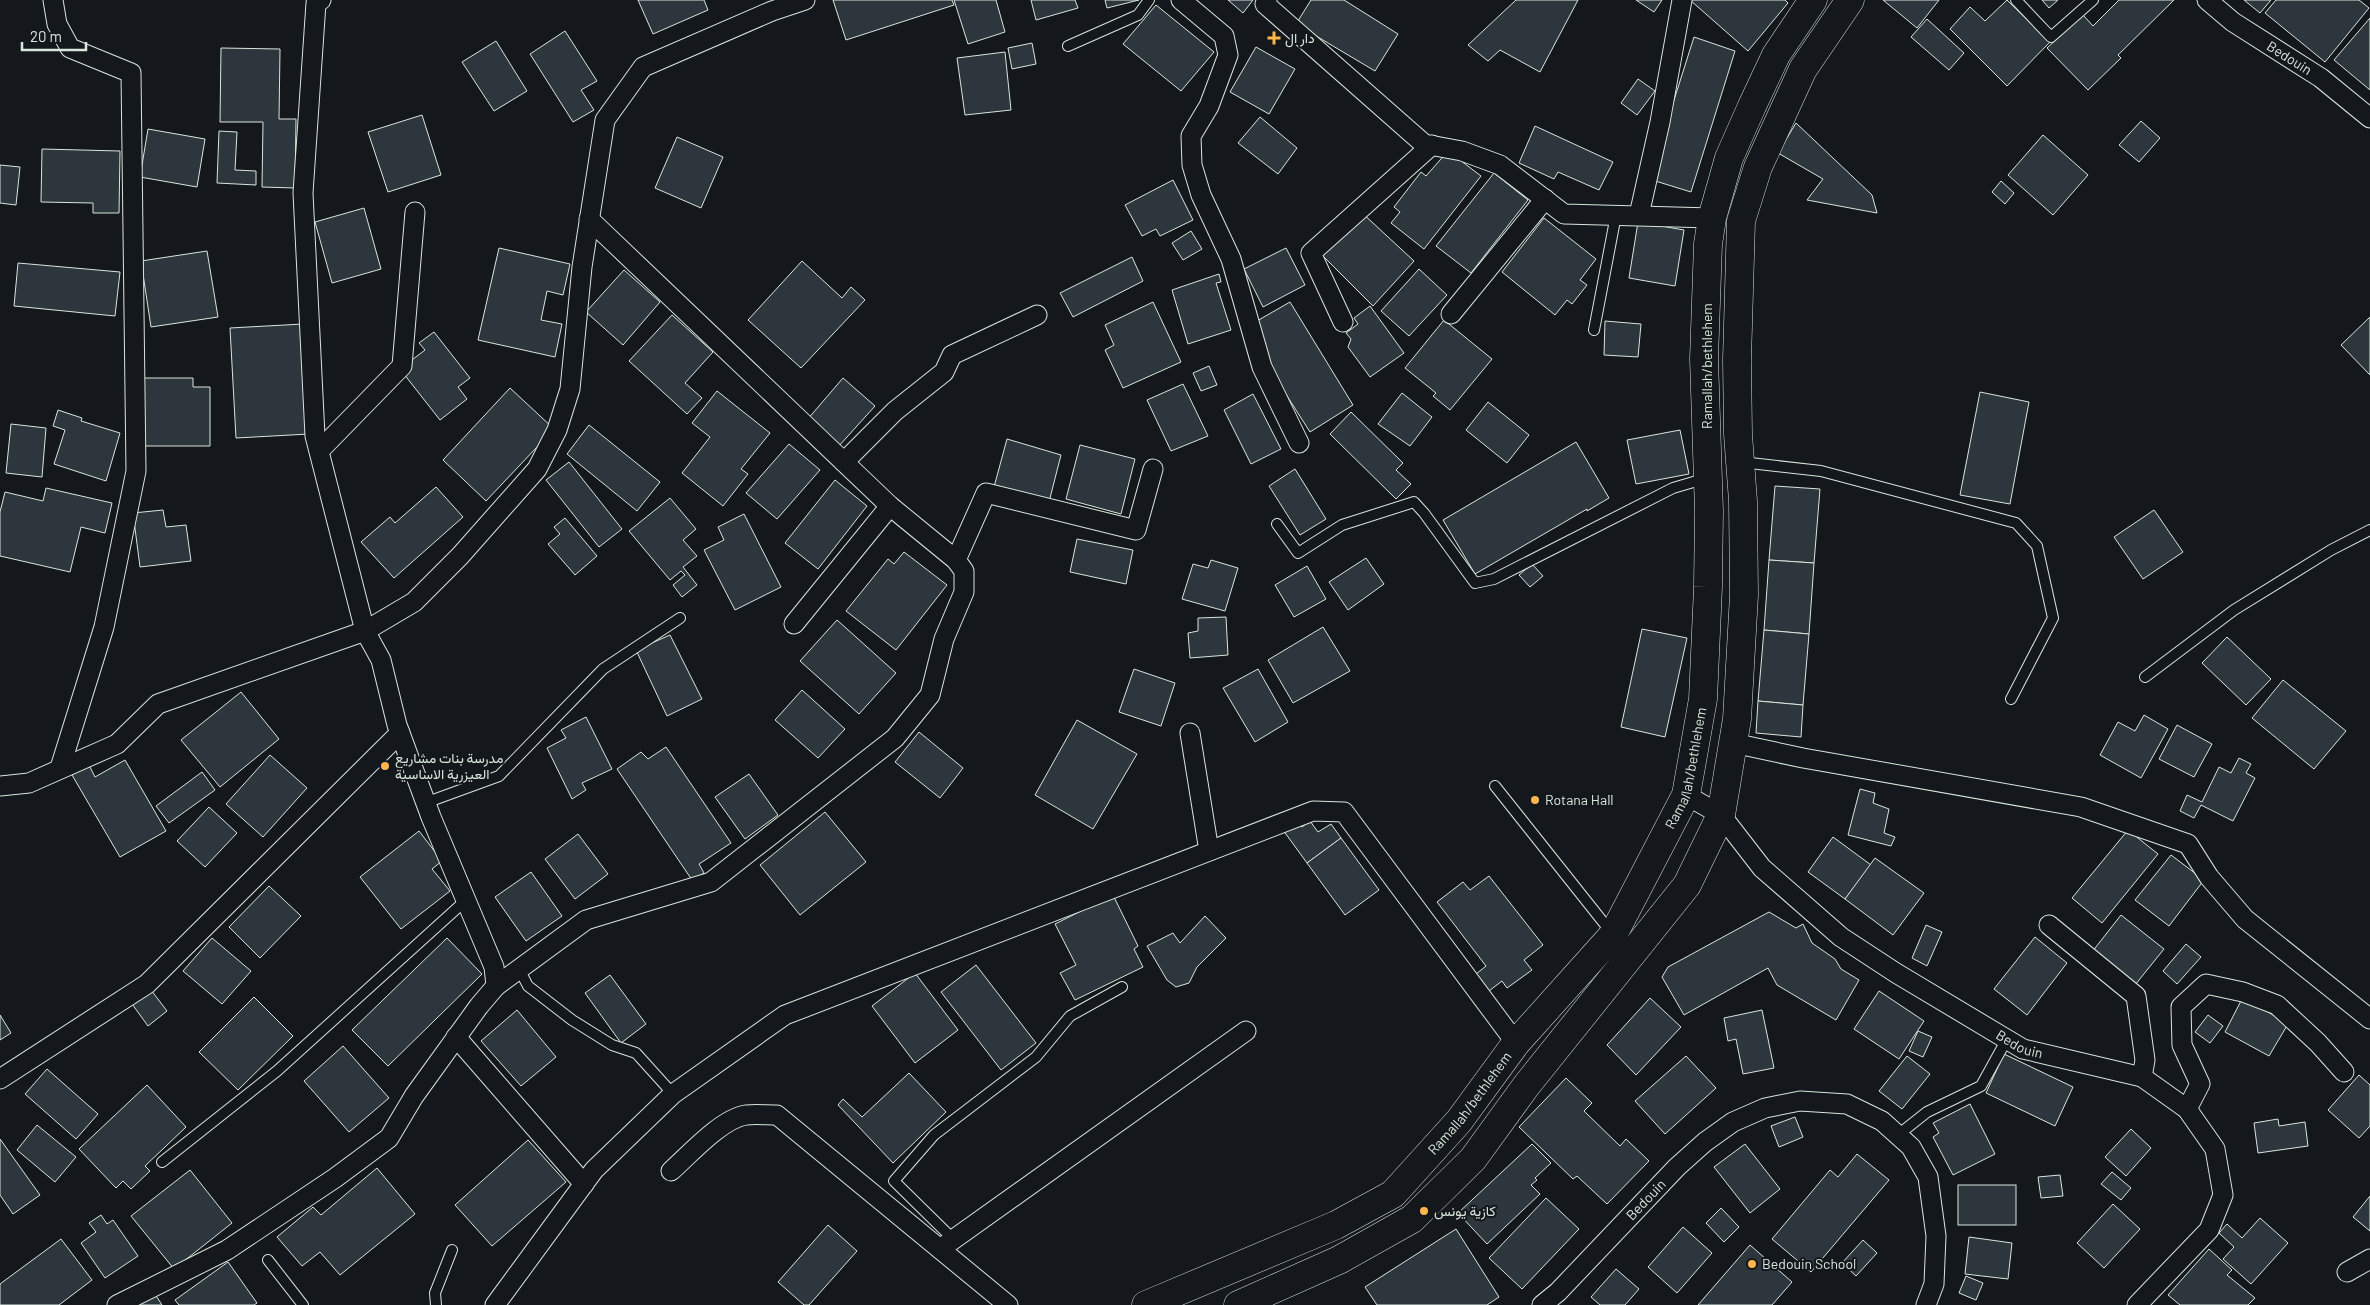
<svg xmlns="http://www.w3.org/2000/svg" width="2370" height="1305" viewBox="0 0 2370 1305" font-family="Barlow,Vazirmatn,sans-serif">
<rect width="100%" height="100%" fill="#14181c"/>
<g fill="#2c363c" stroke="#d8e6dc">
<path d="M638,0H704L708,10L653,34Z"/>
<path d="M833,0H952L954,5L846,40Z"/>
<path d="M954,0H996L1005,32L968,44Z"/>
<path d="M1031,0H1075L1078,8L1036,20Z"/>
<path d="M1105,0H1139L1107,8Z"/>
<path d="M1228,0H1253L1243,13Z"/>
<path d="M1311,0H1344L1398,34L1375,71L1296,24Z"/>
<path d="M1516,0H1578L1540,72L1500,50L1488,61L1468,45Z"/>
<path d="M1636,0H1662L1654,12Z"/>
<path d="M1690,0H1785L1788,3L1748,51Z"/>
<path d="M1883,0H1939L1917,28Z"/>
<path d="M2007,0L2050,42L2007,86L1950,29L1970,7L1985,21Z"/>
<path d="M2042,0H2058L2049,8Z"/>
<path d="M2119,0H2174L2118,55L2121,58L2088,90L2047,48L2083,15L2093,26Z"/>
<path d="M2244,0H2271L2260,13Z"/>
<path d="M2276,0H2359L2369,8L2325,62L2265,13Z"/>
<path d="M1156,5L1214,52L1181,91L1123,44Z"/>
<path d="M2370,18V90L2334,60Z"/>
<path d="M1927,19L1964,53L1949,70L1911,37Z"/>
<path d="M565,31L597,81L581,90L594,110L573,122L530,54Z"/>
<path d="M1694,37L1735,51L1691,192L1649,179Z"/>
<path d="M496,41L527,91L494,111L462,62Z"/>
<path d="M1032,43L1036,64L1012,69L1008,48Z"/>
<path d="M1256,47L1295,69L1269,114L1230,92Z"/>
<path d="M221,48L280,49L279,119H296L295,188L262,187L263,122H220Z"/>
<path d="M1005,52L1011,110L965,115L957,58Z"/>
<path d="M1638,79L1655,91L1637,115L1621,103Z"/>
<path d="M422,115L441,175L388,192L368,132Z"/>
<path d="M1260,117L1297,148L1278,174L1238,143Z"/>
<path d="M2141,121L2160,138L2139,162L2119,145Z"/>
<path d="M1796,123L1872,195L1877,213L1807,200L1823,179L1778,153Z"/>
<path d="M1535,126L1613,162L1599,190L1558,172L1554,179L1519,163Z"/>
<path d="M148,129L205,139L197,187L140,177Z"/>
<path d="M219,131L237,132L235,170L256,171V185L217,183Z"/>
<path d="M2043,135L2088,175L2053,215L2008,175Z"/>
<path d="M677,137L723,157L701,208L655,188Z"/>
<path d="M42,149L120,151L119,213H93V203L41,202Z"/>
<path d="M1448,151L1481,176L1424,249L1391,223L1400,212L1394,207L1421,172L1426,176Z"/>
<path d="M0,165L20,167L16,205L0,203Z"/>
<path d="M1494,173L1528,200L1471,273L1436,246Z"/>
<path d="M1173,180L1193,220L1160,236L1156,229L1142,236L1125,205Z"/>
<path d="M2001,181L2014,193L2005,204L1992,192Z"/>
<path d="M364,208L381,269L332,283L315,222Z"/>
<path d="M1360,211L1414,261L1373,306L1322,255Z"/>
<path d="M1544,218L1596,259L1580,280L1587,285L1572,304L1567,300L1555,315L1502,272Z"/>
<path d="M1638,222L1684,230L1675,286L1629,278Z"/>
<path d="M1191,231L1202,249L1183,260L1172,243Z"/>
<path d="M499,248L570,264L563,295L547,291L541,320L562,324L555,357L478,340Z"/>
<path d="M1286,248L1305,285L1263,307L1244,269Z"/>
<path d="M207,251L218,317L151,327L141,261Z"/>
<path d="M1132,257L1143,281L1073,317L1060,293Z"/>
<path d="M802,261L842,298L851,287L865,300L801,368L748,320Z"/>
<path d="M18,263L120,272L115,316L14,306Z"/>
<path d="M1419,269L1447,295L1409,336L1381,311Z"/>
<path d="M624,270L660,302L623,345L586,312Z"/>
<path d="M1219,274L1221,282L1216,283L1231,330L1188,344L1172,290Z"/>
<path d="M1153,302L1181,362L1123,388L1105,350L1114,345L1105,325Z"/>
<path d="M1290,302L1353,405L1310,432L1259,352L1250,325Z"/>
<path d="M1370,306L1404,353L1370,377L1348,347L1351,339L1346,333L1358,324L1354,318Z"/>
<path d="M672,315L713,352L685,383L702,398L687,414L629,361Z"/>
<path d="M2370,317V375L2341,345Z"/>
<path d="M1444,320L1492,359L1450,410L1433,396L1436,393L1405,368Z"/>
<path d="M1605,321L1641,324L1638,357L1604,355Z"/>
<path d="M303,324L309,434L236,438L230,328Z"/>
<path d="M434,332L470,378L458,387L467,399L440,420L400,369L425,350L419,343Z"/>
<path d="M1209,366L1217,385L1201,391L1193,373Z"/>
<path d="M144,378H193V387H210V446H143Z"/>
<path d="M843,378L875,406L838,447L807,420Z"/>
<path d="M1183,384L1208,436L1171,451L1147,400Z"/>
<path d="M510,388L554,429L486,501L443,460Z"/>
<path d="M717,391L770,433L741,469L748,474L723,506L682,473L710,437L692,423Z"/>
<path d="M1980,392L2029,402L2010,504L1960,495Z"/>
<path d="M1402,393L1432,417L1410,446L1378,424Z"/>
<path d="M1253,394L1281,449L1251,464L1224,410Z"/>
<path d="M1488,402L1529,435L1507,463L1466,430Z"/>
<path d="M58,410L82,418L81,421L120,433L106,481L54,464L65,430L53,426Z"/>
<path d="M1351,412L1403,463L1396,470L1411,484L1396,499L1330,434Z"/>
<path d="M11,424L46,428L42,477L6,473Z"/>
<path d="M589,425L660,482L637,511L567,454Z"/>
<path d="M1680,430L1689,474L1636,484L1627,440Z"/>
<path d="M1007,439L1061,455L1049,502L994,487Z"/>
<path d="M1576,442L1609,498L1587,511V509L1475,574L1443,520Z"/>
<path d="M789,444L820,470L777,519L746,493Z"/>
<path d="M1080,445L1135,459L1121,514L1066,499Z"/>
<path d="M569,462L622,529L599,547L546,480Z"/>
<path d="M1295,469L1326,519L1300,535L1269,486Z"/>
<path d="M835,480L867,506L818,569L785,543Z"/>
<path d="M1775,486L1820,489L1814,563L1769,560Z"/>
<path d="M436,487L463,517L394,578L361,542L390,517L395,523Z"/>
<path d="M46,488L112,503L105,533L81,527L70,572L0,556V512L5,492L43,501Z"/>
<path d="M670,498L696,529L683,540L697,556L683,567L697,585L682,597L673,585L685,575L681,571L670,580L629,531Z"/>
<path d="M163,510L166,527L186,525L191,561L140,567L133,513Z"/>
<path d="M2154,510L2183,552L2143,579L2114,537Z"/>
<path d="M744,514L781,587L735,610L704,550L724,540L718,527Z"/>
<path d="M565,518L597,556L575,575L548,544L560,534L554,527Z"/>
<path d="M1077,539L1133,550L1126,584L1070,572Z"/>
<path d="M904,552L947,585L896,650L846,611L888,559L894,564Z"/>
<path d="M1366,558L1384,584L1348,610L1329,582Z"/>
<path d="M1211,560L1238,568L1225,611L1182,599L1193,564L1208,568Z"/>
<path d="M1769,560L1814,563L1809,634L1764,630Z"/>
<path d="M1532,564L1543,576L1530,587L1519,575Z"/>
<path d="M1307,566L1326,599L1294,617L1275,585Z"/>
<path d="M1226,617L1228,655L1190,658L1188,633L1198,631V618Z"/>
<path d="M837,620L896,673L859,714L800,661Z"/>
<path d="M1323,627L1350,671L1293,703L1268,660Z"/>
<path d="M1642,629L1687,638L1665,737L1621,727Z"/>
<path d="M1764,630L1809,634L1803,705L1758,701Z"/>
<path d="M670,635L702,699L667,716L636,650Z"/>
<path d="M2227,637L2271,679L2246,705L2202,663Z"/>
<path d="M1134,669L1175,683L1161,726L1119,712Z"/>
<path d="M1258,669L1288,722L1255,742L1223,688Z"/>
<path d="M2283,680L2346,731L2314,769L2252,718Z"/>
<path d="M802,690L845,729L818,758L775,720Z"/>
<path d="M241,692L279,739L220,787L181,740Z"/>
<path d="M1758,701L1803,705L1801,737L1756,733Z"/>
<path d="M2144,715L2168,729L2141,778L2100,755L2118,722L2135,731Z"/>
<path d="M586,717L612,769L582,783L586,790L572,799L547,748L566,738L561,730Z"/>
<path d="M1077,720L1137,754L1093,829L1035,795Z"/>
<path d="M2177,725L2212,744L2194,777L2159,759Z"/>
<path d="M919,732L963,768L940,798L895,762Z"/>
<path d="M666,747L731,843L699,864L704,873L692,880L617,769L641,752L648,759Z"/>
<path d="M270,755L307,788L263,837L226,804Z"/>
<path d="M2239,758L2251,764L2246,773L2255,778L2233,821L2201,805L2194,818L2180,811L2187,795L2202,802L2219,767L2231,773Z"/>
<path d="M125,760L166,831L120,857L72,775L89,765L95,777Z"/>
<path d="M202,772L215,790L169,823L156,806Z"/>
<path d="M749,774L778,815L745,839L715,797Z"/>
<path d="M1860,789L1875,793L1873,803L1889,809L1884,833L1895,837L1891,846L1848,835Z"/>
<path d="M209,807L237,833L205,867L177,841Z"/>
<path d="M825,812L866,862L800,915L760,865Z"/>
<path d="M1297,820L1302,827L1310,821L1318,832L1331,824L1341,838L1307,863L1283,830Z"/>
<path d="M2128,830L2158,854L2102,923L2072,898Z"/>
<path d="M419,831L442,861L432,869L450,891L401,929L360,877Z"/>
<path d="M578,834L608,874L575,899L545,859Z"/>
<path d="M1833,837L1871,865L1845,899L1808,872Z"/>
<path d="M1341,838L1379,890L1345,915L1307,863Z"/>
<path d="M2171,855L2204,880L2169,926L2135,900Z"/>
<path d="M1875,858L1924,893L1893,935L1845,899Z"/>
<path d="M531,872L562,916L526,941L495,897Z"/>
<path d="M1489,876L1543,945L1524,960L1532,970L1507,988L1502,981L1489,991L1476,974L1486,966L1437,902L1463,882L1470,890Z"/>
<path d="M269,886L301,916L260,958L229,927Z"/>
<path d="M1113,895L1138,946L1134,949L1143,967L1075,1000L1060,973L1076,965L1055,924Z"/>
<path d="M1769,912L1796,928L1803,924L1812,943L1835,959L1841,969L1859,980L1836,1020L1777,985L1768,968L1684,1015L1662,977L1668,967Z"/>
<path d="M2121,915L2164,949L2135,985L2092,952Z"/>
<path d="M1205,916L1226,938L1197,967L1189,983L1176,987L1167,980L1147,946L1173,933L1180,943Z"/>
<path d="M1926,925L1942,932L1927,966L1912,958Z"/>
<path d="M2035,937L2067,963L2027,1015L1994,989Z"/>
<path d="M212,938L251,971L222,1004L183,971Z"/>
<path d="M447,938L482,974L388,1066L352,1030Z"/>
<path d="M2186,944L2201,957L2177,984L2163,971Z"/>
<path d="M976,965L1036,1043L1001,1070L941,992Z"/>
<path d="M915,973L958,1030L915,1063L872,1006Z"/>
<path d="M610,975L646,1024L621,1043L585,993Z"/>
<path d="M151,990L167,1011L148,1026L132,1004Z"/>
<path d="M1879,991L1924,1021L1899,1059L1854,1029Z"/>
<path d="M254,997L293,1036L238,1090L199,1052Z"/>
<path d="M2243,997L2288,1024L2269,1056L2225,1032Z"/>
<path d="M1650,998L1681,1027L1636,1075L1607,1045Z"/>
<path d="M517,1010L556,1057L521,1086L481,1041Z"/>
<path d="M1762,1010L1774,1068L1743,1074L1736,1039L1728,1041L1724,1018Z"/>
<path d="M0,1015L11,1033L0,1040Z"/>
<path d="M2208,1015L2223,1026L2210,1043L2195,1032Z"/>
<path d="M1918,1031L1932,1037L1923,1057L1909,1051Z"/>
<path d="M343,1046L389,1098L349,1132L304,1081Z"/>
<path d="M2004,1054L2073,1087L2055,1126L1986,1093Z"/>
<path d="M1686,1056L1716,1088L1665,1134L1635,1101Z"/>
<path d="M1907,1056L1930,1074L1902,1109L1879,1091Z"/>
<path d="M47,1069L98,1114L76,1139L25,1094Z"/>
<path d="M909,1073L946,1112L893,1163L838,1105L843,1099L862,1117Z"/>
<path d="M2359,1075L2370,1085V1126L2359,1138L2328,1110Z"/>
<path d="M1566,1078L1592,1103L1584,1111L1620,1146L1626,1139L1649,1161L1607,1204L1577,1176L1573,1179L1519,1127Z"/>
<path d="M147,1085L186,1127L145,1166L150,1171L131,1189L123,1181L116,1188L79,1149Z"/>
<path d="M1970,1104L1995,1154L1953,1175L1933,1137L1939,1133L1933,1123Z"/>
<path d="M1795,1117L1803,1137L1779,1147L1771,1126Z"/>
<path d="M2278,1119L2279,1126L2305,1122L2308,1146L2258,1153L2254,1123Z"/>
<path d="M37,1125L76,1157L55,1182L17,1150Z"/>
<path d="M2131,1129L2151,1148L2126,1176L2105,1157Z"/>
<path d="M0,1139L40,1195L13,1214L0,1195Z"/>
<path d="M528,1140L566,1182L492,1246L455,1205Z"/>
<path d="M1532,1144L1551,1163L1535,1178L1537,1180L1531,1185L1540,1194L1487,1244L1458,1213Z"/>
<path d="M1745,1144L1780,1189L1750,1213L1714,1167Z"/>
<path d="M1857,1154L1889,1180L1811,1272L1772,1239L1830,1170L1838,1177Z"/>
<path d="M377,1168L415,1214L340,1275L320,1252L302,1266L277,1237L313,1207L321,1215Z"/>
<path d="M190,1170L232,1223L174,1269L131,1216Z"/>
<path d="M2112,1172L2131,1188L2121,1200L2101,1184Z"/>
<path d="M2060,1175L2063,1196L2041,1198L2038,1177Z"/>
<rect x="1958" y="1185" width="58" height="40"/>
<path d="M2370,1196V1231L2353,1217Z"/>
<path d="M1546,1198L1579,1229L1522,1289L1489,1258Z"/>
<path d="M2113,1204L2140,1229L2104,1268L2077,1243Z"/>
<path d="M1721,1208L1739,1227L1724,1242L1706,1223Z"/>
<path d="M101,1215L107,1224L113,1220L138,1256L105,1278L81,1243L96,1232L89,1223Z"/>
<path d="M2260,1218L2288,1243L2251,1284L2223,1259L2234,1247L2219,1233L2227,1224L2242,1238Z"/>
<path d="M828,1225L857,1251L809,1305H804L778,1282Z"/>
<path d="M1683,1227L1712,1253L1677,1293L1648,1267Z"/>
<path d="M1456,1229L1499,1297L1487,1305H1377L1365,1287Z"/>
<path d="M1969,1237L2012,1243L2008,1279L1965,1274Z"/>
<path d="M61,1239L92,1280L59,1305H0V1284Z"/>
<path d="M1863,1240L1877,1253L1856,1276L1842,1263Z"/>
<path d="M1750,1245L1792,1282L1772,1305H1698Z"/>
<path d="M2209,1249L2232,1270L2227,1275L2255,1298L2248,1305H2180L2168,1295Z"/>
<path d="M228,1262L257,1303L254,1305H179L175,1300Z"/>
<path d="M1616,1269L1639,1289L1625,1305H1600L1591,1297Z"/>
<path d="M1966,1276L1983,1283L1976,1300L1959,1293Z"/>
<path d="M153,1291L162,1305H131Z"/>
</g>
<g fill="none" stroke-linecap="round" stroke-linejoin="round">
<defs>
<g id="service">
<path d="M2016,0L2051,37L2093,0"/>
<path d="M1068,46L1138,15L1149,0"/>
<path d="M1594,330L1616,215"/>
<path d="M1741,462L1821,471L2016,523L2037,546L2053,618L2011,699"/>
<path d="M1277,524L1298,553L1342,525L1414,502L1424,513L1475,583L1494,579L1673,488L1707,478"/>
<path d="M2145,677L2234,610L2331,550L2370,530"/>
<path d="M1495,786L1611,932"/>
<path d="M425,803L499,776L603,669L680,618"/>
<path d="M519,969L528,986L572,1020L612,1045L636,1053L673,1094"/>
<path d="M1898,1135L1927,1112L1981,1086L2007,1039"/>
<path d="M162,1162L277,1071L465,901"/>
<path d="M953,1239L894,1181L934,1135L1036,1057L1070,1016L1122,987"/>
<path d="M268,1260L303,1305"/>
<path d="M436,1305L435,1293L452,1250"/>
</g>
<g id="minor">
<path d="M53,0L57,24L70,48L131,73L136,471L104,627L60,768"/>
<path d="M1181,0L1224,36L1228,55L1209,106L1191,136L1192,165L1201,195L1231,259L1262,367L1299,443"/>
<path d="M1267,0L1265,4L1424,144L1462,151L1500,165L1564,214L1712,218"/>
<path id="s1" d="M2207,0L2233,22L2321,78L2370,118"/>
<path d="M1639,215L1660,122L1682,0"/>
<path d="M1451,314L1545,199"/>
<path d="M1343,322L1311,253L1432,145"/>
<path d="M319,451L402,366L415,212"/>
<path d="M844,462L895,411L944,372L952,355L1037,315"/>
<path d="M956,560L986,493L1136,530L1153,469"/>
<path d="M794,624L890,506"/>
<path d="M1190,733L1209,851"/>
<path d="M1733,743L1803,758L2081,807L2188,844L2209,877L2245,919L2370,1019"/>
<path d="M0,786L29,783L117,744L158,704L365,631L414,602L460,556L537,469L557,430L570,389L582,267L605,120L643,67L772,11L805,0"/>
<path id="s2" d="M1686,795L1721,815L1762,868L1841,937L1896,973L2023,1049L2142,1077L2187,1109L2215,1149L2223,1195L2209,1230L2137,1305"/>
<path d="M2049,925L2136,996L2145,1060L2142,1077"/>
<path d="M496,986L586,920L711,882L895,738L930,695L944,639L964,592V571L956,560L890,506L589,219"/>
<path d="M456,1037L584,1184"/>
<path d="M0,1079L147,984L400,733"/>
<path d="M2187,1109L2200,1084L2182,1045L2181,1007L2206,984L2243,992L2277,1005L2318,1043L2344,1072"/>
<path d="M671,1171C690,1154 721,1119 746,1115C756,1114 767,1115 777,1115L1008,1305"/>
<path d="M940,1249L1246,1031"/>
<path d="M2347,1272L2370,1259"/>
<path d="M117,1305L227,1250L335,1178L389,1138L414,1096L479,1006L496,986L494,967L431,817L397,725L381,660L365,631L315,436L303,193L316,3L321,0"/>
<path d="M495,1305L594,1170L673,1094L785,1015L1313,811L1344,812L1516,1043"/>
<path id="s3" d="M1542,1305L1558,1292L1677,1167L1705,1142L1733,1122L1765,1108L1800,1101L1847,1104L1882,1121L1911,1147L1928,1177L1936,1236L1934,1284L1926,1305"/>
</g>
<g id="secondary">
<path id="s4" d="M1146,1305L1336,1225L1393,1194L1459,1121L1516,1043L1613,935L1686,795L1703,699L1708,587L1709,511L1704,359L1708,244L1712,218L1729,158L1752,106L1776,55L1813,0"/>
<path d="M1238,1305L1339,1260L1412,1219L1473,1159L1526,1086L1687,885L1721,815L1737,719L1744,595L1743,501L1738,434L1737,360L1741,221L1758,167L1803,69L1850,0"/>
</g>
</defs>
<use href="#service" stroke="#d8e6dc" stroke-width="12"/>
<use href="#minor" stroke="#d8e6dc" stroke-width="21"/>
<use href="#secondary" stroke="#d8e6dc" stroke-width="29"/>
<use href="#service" stroke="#14181c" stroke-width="10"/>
<use href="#minor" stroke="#14181c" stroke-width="19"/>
<use href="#secondary" stroke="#14181c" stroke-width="28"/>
</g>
<g fill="#ffb74d" stroke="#14181c" stroke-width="2">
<path d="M1271.5 30.5h5v5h5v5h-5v5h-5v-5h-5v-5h5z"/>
<circle cx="385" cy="766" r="5"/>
<circle cx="1535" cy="800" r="5"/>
<circle cx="1424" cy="1211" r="5"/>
<circle cx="1752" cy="1264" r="5"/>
</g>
<g text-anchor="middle" stroke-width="4" stroke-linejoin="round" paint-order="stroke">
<g font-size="14" fill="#d8e6dc" stroke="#14181c" text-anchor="start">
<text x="1285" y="43">دار ال</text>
<text x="395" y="763">مدرسة بنات مشاريع<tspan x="395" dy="16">العيزرية الاساسية</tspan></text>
<text x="1545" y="805">Rotana Hall</text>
<text x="1434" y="1216">كازية يونس</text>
<text x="1762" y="1269">Bedouin School</text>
</g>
<g font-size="14" fill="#d8e6dc" stroke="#14181c">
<text dy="5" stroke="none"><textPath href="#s1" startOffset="101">Bedouin</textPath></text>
<text transform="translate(1707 366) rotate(-90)" y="5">Ramallah/bethlehem</text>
<text dy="5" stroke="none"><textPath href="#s4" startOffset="795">Ramallah/bethlehem</textPath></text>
<text dy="5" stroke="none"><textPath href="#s2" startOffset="421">Bedouin</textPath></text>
<text dy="5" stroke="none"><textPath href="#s4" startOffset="390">Ramallah/bethlehem</textPath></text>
<text dy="5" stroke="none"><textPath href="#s3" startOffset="148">Bedouin</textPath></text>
</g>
</g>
<path d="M22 42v8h64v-8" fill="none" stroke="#d8e6dc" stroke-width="2.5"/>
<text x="30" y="42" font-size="15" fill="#d8e6dc" stroke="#14181c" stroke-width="4" paint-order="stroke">20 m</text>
</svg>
